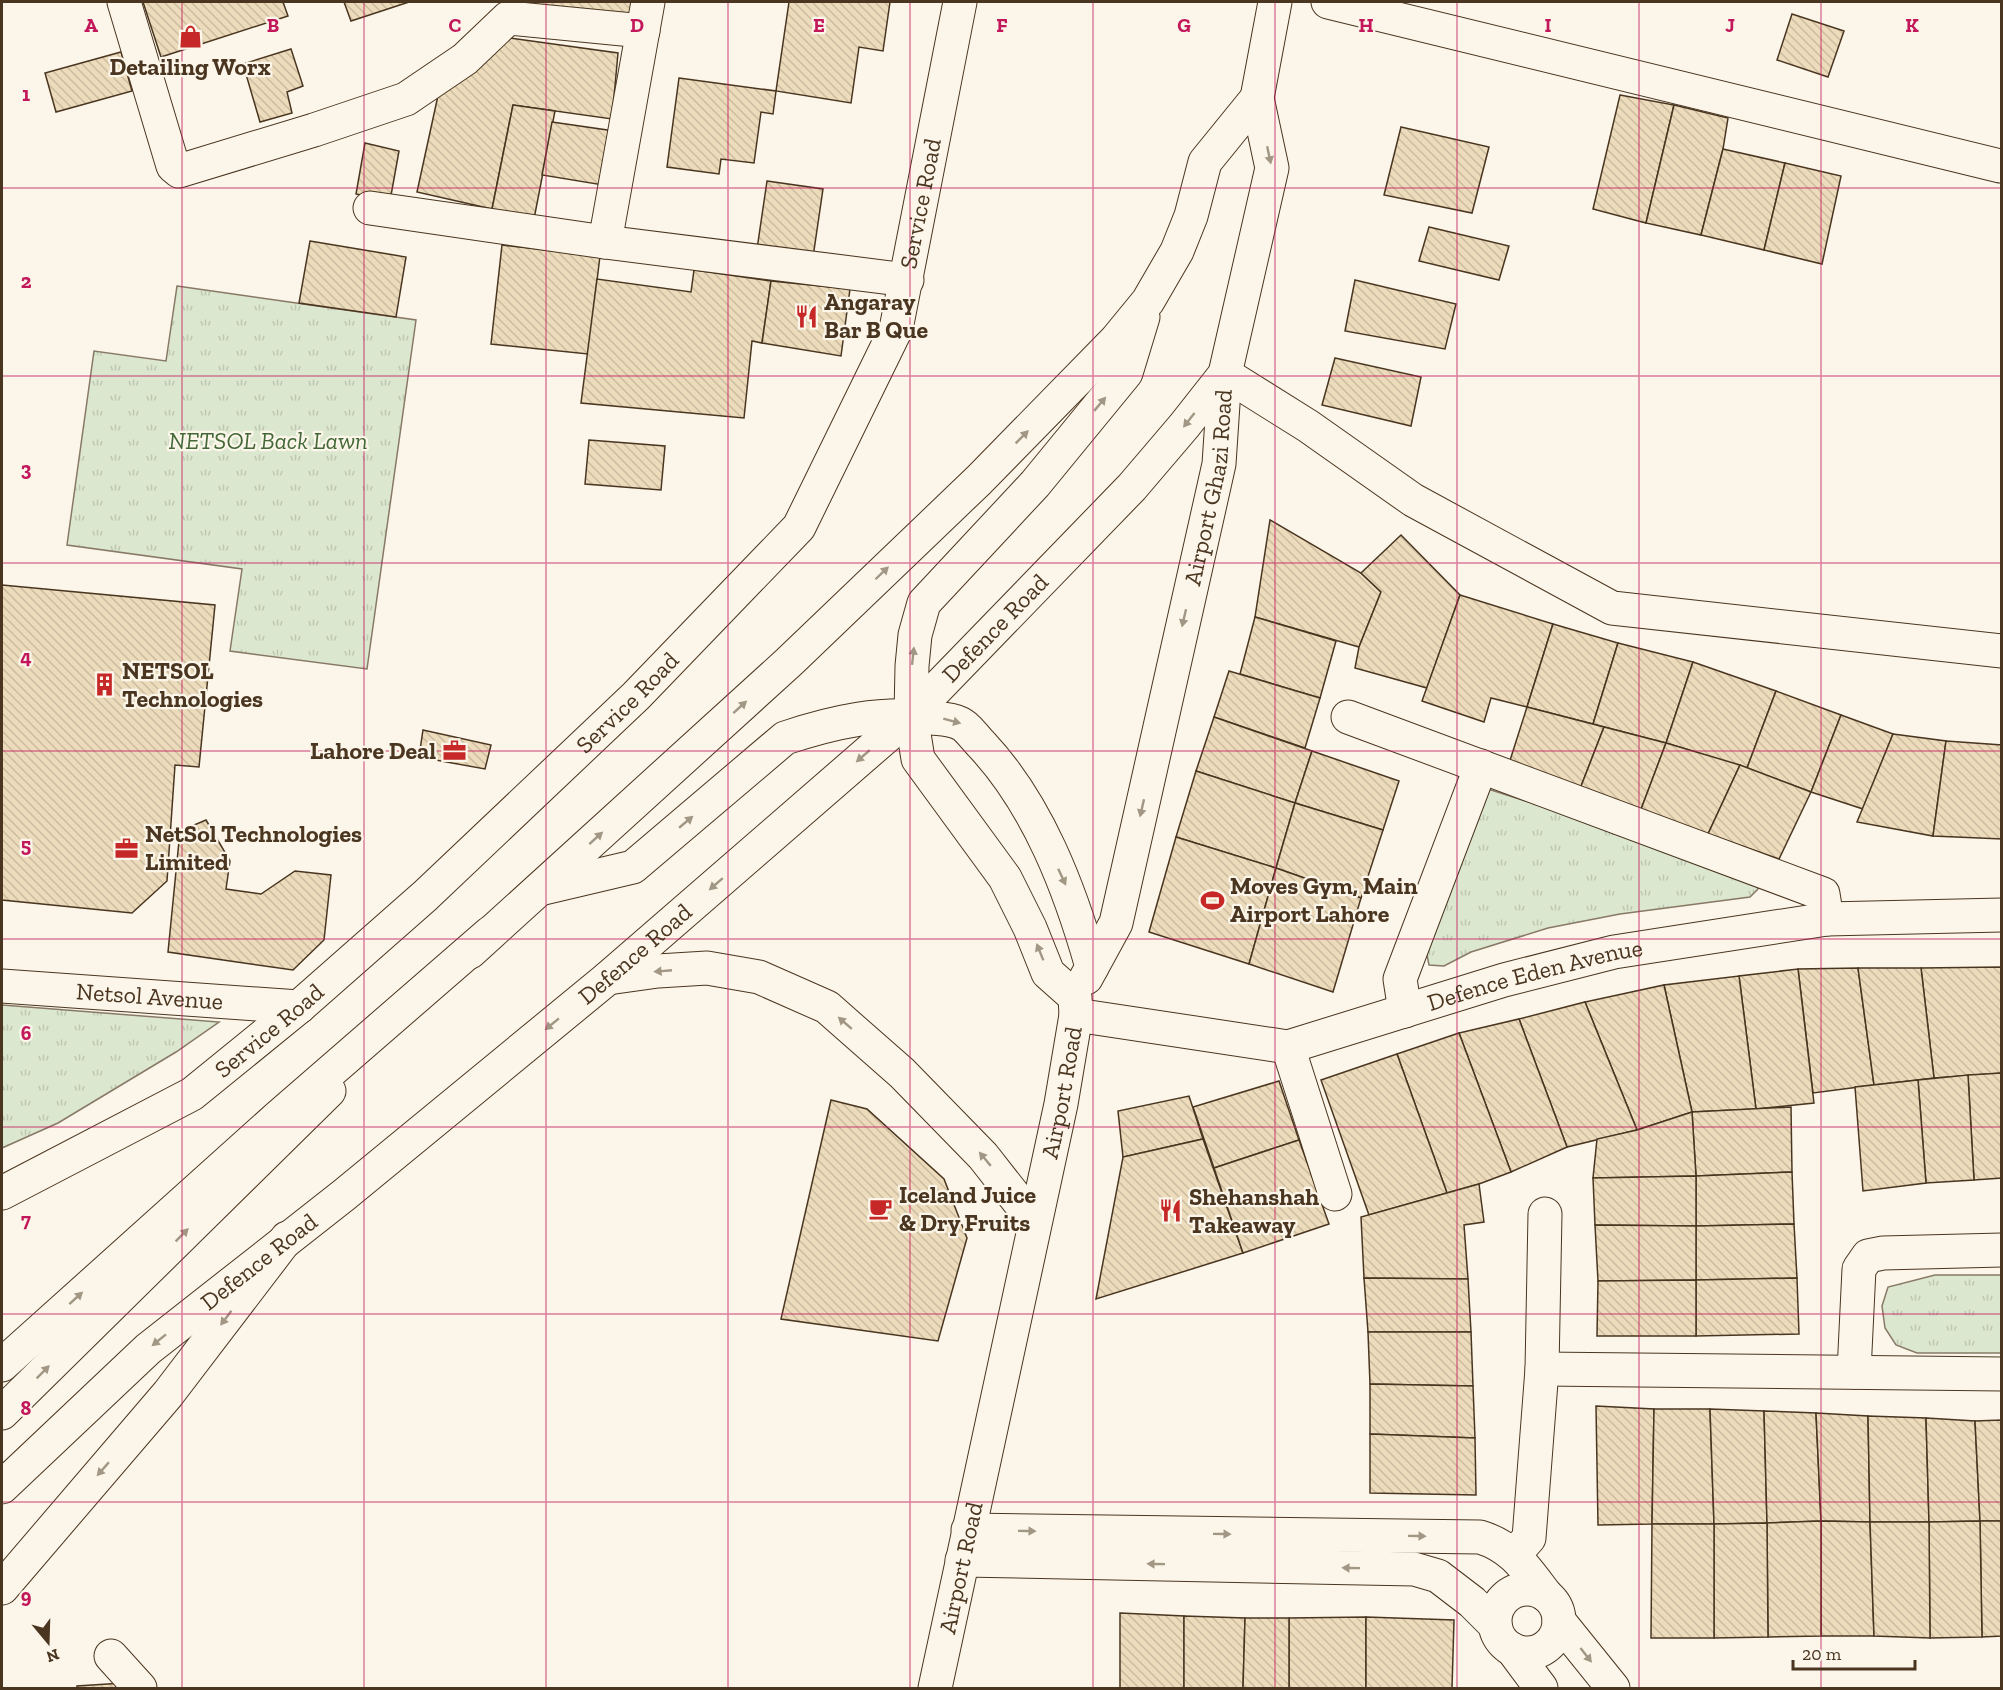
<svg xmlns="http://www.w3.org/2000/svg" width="2003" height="1690" viewBox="0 0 2003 1690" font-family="'Zilla Slab',serif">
<defs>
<pattern id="grass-tufts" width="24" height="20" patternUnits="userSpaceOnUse" patternTransform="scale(1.5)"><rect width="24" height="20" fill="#dce7d0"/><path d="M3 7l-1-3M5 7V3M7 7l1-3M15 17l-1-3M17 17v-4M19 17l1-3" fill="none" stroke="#bec7b2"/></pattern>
<pattern id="building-back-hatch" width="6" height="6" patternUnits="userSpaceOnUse" patternTransform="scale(1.5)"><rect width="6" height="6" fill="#ecdcbc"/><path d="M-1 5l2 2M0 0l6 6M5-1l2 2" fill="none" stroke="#ccbda1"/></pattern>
</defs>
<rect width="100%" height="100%" fill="#fbf6e9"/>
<g fill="url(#grass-tufts)" stroke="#887966" stroke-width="1.5">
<path d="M177,286L416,320L367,669L230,651L242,569L67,545L94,351L166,361Z"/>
<path d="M1488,789L1755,874L1758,889L1750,897L1620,914L1548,928L1471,952L1444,966L1429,965L1426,950Z"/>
<path d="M2,1005L219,1022L176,1052L58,1123L2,1148Z"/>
<path d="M1935,1275H2001V1353H1917L1896,1345L1885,1328L1882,1306L1888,1287Z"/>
</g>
<g fill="url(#building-back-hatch)" stroke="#4a3520" stroke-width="1.5">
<path d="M143,2H283L288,16L161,57Z"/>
<path d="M344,2H409L351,21Z"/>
<path d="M521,2H647L644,21Z"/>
<path d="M789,2H890L883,51L859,47L851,103L776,91Z"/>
<path d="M1792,14L1844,31L1828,77L1777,60Z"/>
<path d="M503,37L618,53L612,119L513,105L492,209L417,192L439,91Z"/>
<path d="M291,49L303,86L287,92L292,113L260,122L243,64Z"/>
<path d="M121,52L132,91L56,112L45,73Z"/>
<path d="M679,78L776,91L773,114L761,112L754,163L721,159L719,174L667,167Z"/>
<path d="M1620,95L1674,105L1646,223L1593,209Z"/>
<path d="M513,105L555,111L534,219L492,209Z"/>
<path d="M1674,105L1728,118L1723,149L1701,235L1646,223Z"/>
<path d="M552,122L621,132L615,187L542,175Z"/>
<path d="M1401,127L1489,147L1472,213L1384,195Z"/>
<path d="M365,143L399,151L390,201L356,194Z"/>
<path d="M1723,149L1785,163L1764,250L1701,235Z"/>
<path d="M1785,163L1841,176L1822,264L1764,250Z"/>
<path d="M767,181L823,189L812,264L756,256Z"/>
<path d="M1429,227L1509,246L1499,280L1419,261Z"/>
<path d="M310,241L406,257L396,317L299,303Z"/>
<path d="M502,245L600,256L588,354L491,344Z"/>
<path d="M694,270L771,281L762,343L752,341L744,418L581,403L597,279L691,292Z"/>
<path d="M1355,280L1456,304L1445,349L1345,331Z"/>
<path d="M771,281L850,289L841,356L762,343Z"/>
<path d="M1335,358L1421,377L1411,426L1322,405Z"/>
<path d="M589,440L665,446L661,490L585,484Z"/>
<path d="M1270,520L1361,573L1381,592L1359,647L1255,617Z"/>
<path d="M1401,535L1460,595L1427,688L1355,668L1359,647L1381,592L1361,573Z"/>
<path d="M2,585L215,605L199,767L175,765L167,881L132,913L2,900Z"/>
<path d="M1460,595L1553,624L1527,707L1491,698L1484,722L1422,701Z"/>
<path d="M1255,617L1336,641L1320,698L1240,674Z"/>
<path d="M1553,624L1618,643L1593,724L1527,707Z"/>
<path d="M1618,643L1693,662L1666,743L1593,724Z"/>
<path d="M1693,662L1776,691L1747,768L1666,743Z"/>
<path d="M1229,671L1320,698L1305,748L1214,717Z"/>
<path d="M1776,691L1841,715L1811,792L1747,768Z"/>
<path d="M1527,707L1604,727L1578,794L1506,773Z"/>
<path d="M1841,715L1893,734L1863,809L1811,792Z"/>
<path d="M1214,717L1312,751L1295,803L1196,771Z"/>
<path d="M1604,727L1666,743L1640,812L1578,794Z"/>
<path d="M423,730L491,745L485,769L419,757Z"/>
<path d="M1893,734L1946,741L1933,836L1857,822Z"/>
<path d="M1946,741L2002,745V839L1933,836Z"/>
<path d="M1666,743L1740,765L1708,834L1640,812Z"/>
<path d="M1312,751L1399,781L1383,830L1295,803Z"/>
<path d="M1740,765L1811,792L1779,859L1708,834Z"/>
<path d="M1196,771L1295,803L1276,868L1176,837Z"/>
<path d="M1295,803L1383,830L1361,898L1276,868Z"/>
<path d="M206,820L230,861L226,889L261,894L295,871L331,875L324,940L293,970L168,952L180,831Z"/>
<path d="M1176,837L1276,868L1249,964L1149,932Z"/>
<path d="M1276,868L1361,898L1333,992L1249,964Z"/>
<path d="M2002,967V1073L1934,1078L1921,968Z"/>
<path d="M1858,968L1874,1085L1813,1093L1798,969Z"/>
<path d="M1858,968H1921L1934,1078L1874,1085Z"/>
<path d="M1798,969L1814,1103L1756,1109L1739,976Z"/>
<path d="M1739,976L1756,1109L1692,1112L1664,985Z"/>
<path d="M1664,985L1692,1112L1637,1130L1585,1002Z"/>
<path d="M1585,1002L1637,1130L1567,1147L1519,1019Z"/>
<path d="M1519,1019L1567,1147L1511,1172L1459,1033Z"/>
<path d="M1459,1033L1511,1172L1479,1184L1447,1193L1397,1054Z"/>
<path d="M1397,1054L1447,1193L1369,1215L1321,1080Z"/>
<path d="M2002,1073V1178L1974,1180L1968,1075Z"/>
<path d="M1968,1075L1974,1180L1926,1183L1918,1080Z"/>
<path d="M1918,1080L1926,1183L1863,1191L1855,1087Z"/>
<path d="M1279,1081L1299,1140L1214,1168L1193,1107Z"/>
<path d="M1189,1096L1203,1139L1123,1157L1118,1111Z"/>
<path d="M831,1100L867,1109L944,1179L967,1238L938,1341L781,1319Z"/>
<path d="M1791,1107L1792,1172L1696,1176L1692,1112Z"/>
<path d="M1692,1112L1696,1176L1593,1178L1597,1139L1637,1130Z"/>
<path d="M1203,1139L1243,1253L1096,1299L1123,1157Z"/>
<path d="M1299,1140L1329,1224L1243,1253L1214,1168Z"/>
<path d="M1792,1172L1794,1224L1696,1226V1176Z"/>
<path d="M1696,1176V1226L1595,1225L1593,1178Z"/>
<path d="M1479,1184L1484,1222L1464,1225L1468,1279L1364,1278L1361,1217Z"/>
<path d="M1794,1224L1797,1278L1696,1280V1226Z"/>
<path d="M1595,1225L1696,1226V1280L1598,1281Z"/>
<path d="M1364,1278L1468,1279L1471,1332H1368Z"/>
<path d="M1797,1278L1799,1334L1696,1336V1280Z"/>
<path d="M1696,1280V1336H1597L1598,1281Z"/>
<path d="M1368,1332H1471L1473,1386L1370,1384Z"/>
<path d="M1370,1384L1473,1386L1475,1438L1370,1434Z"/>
<path d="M1596,1406L1654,1409L1652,1524L1598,1525Z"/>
<path d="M1654,1409H1710L1714,1524H1652Z"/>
<path d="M1710,1409L1764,1411L1767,1523L1714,1524Z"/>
<path d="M1764,1411L1816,1413L1821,1521L1767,1523Z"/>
<path d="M1816,1413L1868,1416L1870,1522L1821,1521Z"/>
<path d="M1868,1416L1926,1418L1929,1522H1870Z"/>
<path d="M1926,1418L1975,1421L1980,1521L1929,1522Z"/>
<path d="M2002,1420V1521H1980L1975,1421Z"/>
<path d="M1370,1434L1475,1438L1476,1495L1370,1493Z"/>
<path d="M1821,1521L1870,1522L1874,1636H1821Z"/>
<path d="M1821,1521V1636L1768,1637L1767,1523Z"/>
<path d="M1980,1521H2002V1636L1982,1637Z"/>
<path d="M1980,1521L1982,1637L1930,1638L1929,1522Z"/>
<path d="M1870,1522H1929L1930,1638L1874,1636Z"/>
<path d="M1767,1523L1768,1637L1714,1638V1524Z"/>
<path d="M1652,1524H1714V1638H1651Z"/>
<path d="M1120,1613L1184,1616V1688H1120Z"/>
<path d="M1184,1616L1245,1618L1243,1688H1184Z"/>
<path d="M1366,1617V1688H1289V1618Z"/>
<path d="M1366,1617L1454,1620L1452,1688H1366Z"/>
<path d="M1245,1618H1289V1688H1243Z"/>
<path d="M123,1683L127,1688H77V1686Z"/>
</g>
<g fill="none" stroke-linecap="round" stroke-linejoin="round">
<defs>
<g id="street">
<path d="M124,2L173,166L179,171L314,130L406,99L465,59L508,18L643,31"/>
<path d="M1328,2L2000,166"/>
<path d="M370,208L605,242L907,280"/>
<path d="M605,242L648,2"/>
<path d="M1225,374L1308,426L1413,500L1612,608L2002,651"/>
<path d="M1348,717L1823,894L1827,919"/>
<path id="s1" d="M2,986L299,1007"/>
<path d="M1405,1011L1400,979L1481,766"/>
<path id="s2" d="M1076,1015L1288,1047L1504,980L1614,952L1827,919L2002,915"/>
<path d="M1288,1047L1335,1194"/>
<path d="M1542,1369L2002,1374"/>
<path d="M1854,1372L1859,1269L1868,1256L1883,1253L2002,1250"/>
<path d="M968,1530L1480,1537C1513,1547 1526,1569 1546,1595"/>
<path d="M1514,1555L1529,1538L1542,1369L1545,1214"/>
<path d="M962,1560L1414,1569L1438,1576L1472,1602L1495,1625"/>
<circle cx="1527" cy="1621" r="32"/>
<path d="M1559,1621L1613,1688"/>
<path d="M1512,1649L1541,1688"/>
<path d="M111,1656L140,1688"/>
</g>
<g id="secondary">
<path d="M544,888L633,867L785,738C833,722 882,711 932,718C941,719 951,719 959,723C967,726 975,738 982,745C1038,805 1070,889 1092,967L1086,978"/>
<path d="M470,952L789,662L979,480L1116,340L1148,301L1177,251L1191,216L1205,162L1257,98"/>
<path id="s3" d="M1092,967L1116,923L1219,464L1225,374L1272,168L1257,98L1275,2"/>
<path d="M608,978L658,971L707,968L759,977L827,1007L902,1073L983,1156L1034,1221"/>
<path id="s4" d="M2,1193L192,1094L299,1007L425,896L636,696L799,527L896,329L960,2"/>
<path d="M2,1413L329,1091"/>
<path id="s5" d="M2,1487L148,1349L344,1195L608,978L911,715L1132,487L1184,426L1225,374"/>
<path id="s6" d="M935,1688L1061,1104L1076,1015L1075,997L1048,973L1030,928L1005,878L918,759L911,715L912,666L915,635L924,603L1035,484L1126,373L1143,317"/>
</g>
<g id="highway">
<path d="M2,1365L278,1117L490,933"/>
<path d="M2,1588L168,1394L287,1238"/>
</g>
</defs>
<use href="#street" stroke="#4a3520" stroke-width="35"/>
<use href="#secondary" stroke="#4a3520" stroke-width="35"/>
<use href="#highway" stroke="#4a3520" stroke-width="35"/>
<use href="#street" stroke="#fbf6e9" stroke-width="33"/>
<use href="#secondary" stroke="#fbf6e9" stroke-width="33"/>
<use href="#highway" stroke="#fbf6e9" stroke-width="33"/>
</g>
<defs><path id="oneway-solid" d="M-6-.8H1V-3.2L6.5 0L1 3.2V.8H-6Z" transform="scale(1.5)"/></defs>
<g fill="#a29684">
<use href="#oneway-solid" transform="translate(1269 155) rotate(78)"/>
<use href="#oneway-solid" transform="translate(1100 404) rotate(-50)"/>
<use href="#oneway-solid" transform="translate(1189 420) rotate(128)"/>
<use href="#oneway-solid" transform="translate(1022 437) rotate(-45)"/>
<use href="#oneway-solid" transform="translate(882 573) rotate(-44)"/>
<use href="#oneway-solid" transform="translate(1184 618) rotate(103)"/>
<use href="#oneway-solid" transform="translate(913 656) rotate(-84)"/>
<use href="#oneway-solid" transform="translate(740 707) rotate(-42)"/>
<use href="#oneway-solid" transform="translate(952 721) rotate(15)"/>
<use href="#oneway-solid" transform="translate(863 756) rotate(139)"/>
<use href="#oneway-solid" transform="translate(1142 808) rotate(103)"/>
<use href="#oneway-solid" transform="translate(686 822) rotate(-40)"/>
<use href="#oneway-solid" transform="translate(596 838) rotate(-42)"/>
<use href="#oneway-solid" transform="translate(1062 877) rotate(65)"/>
<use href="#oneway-solid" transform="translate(716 884) rotate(139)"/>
<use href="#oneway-solid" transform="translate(1040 952) rotate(-112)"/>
<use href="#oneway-solid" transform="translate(663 971) rotate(175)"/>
<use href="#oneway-solid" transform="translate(845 1023) rotate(-139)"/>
<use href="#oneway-solid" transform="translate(552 1024) rotate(141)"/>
<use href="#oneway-solid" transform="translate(985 1159) rotate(-130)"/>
<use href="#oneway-solid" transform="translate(182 1235) rotate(-45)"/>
<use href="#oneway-solid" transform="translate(76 1298) rotate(-42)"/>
<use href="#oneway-solid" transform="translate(226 1318) rotate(127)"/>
<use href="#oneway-solid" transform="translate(159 1340) rotate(141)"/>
<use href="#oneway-solid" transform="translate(43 1372) rotate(-45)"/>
<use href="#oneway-solid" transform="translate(103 1469) rotate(131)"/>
<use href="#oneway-solid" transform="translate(1027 1531) rotate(1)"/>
<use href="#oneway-solid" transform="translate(1222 1534) rotate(1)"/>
<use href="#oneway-solid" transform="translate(1417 1536) rotate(1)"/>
<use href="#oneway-solid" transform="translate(1156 1564) rotate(-179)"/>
<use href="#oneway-solid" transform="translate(1351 1568) rotate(-179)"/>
<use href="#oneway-solid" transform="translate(1586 1655) rotate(52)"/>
</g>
<path fill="none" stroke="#c2185b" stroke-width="1.5" stroke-opacity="0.55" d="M182,2V1688M364,2V1688M546,2V1688M728,2V1688M910,2V1688M1093,2V1688M1275,2V1688M1457,2V1688M1639,2V1688M1821,2V1688M2,188H2002M2,376H2002M2,563H2002M2,751H2002M2,939H2002M2,1127H2002M2,1314H2002M2,1502H2002"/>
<defs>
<symbol id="shop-bare" viewBox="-9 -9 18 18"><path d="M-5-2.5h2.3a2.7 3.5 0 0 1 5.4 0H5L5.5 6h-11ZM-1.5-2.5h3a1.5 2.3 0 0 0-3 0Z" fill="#c62828" stroke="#fbf6e9" stroke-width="2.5" paint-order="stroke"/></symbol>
<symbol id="restaurant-bare" viewBox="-9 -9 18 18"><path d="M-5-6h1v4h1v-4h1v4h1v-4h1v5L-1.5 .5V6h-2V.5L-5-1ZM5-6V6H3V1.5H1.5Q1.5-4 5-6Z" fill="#c62828" stroke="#fbf6e9" stroke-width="2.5" paint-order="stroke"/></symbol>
<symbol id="building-bare" viewBox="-9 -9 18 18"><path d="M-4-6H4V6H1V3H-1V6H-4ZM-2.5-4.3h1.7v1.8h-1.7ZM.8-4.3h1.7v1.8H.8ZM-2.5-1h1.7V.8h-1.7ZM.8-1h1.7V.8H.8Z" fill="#c62828" stroke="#fbf6e9" stroke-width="2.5" paint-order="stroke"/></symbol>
<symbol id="office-bare" viewBox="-9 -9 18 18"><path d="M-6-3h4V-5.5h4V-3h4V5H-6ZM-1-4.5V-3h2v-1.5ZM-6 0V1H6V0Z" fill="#c62828" stroke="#fbf6e9" stroke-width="2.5" paint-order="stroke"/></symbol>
<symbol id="stadium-bare" viewBox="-9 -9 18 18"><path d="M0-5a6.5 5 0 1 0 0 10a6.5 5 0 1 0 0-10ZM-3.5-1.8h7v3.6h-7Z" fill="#c62828" stroke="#fbf6e9" stroke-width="2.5" paint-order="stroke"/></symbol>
<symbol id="cafe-bare" viewBox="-9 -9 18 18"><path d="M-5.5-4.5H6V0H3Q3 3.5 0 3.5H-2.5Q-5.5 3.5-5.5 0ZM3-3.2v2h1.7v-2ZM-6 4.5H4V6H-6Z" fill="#c62828" stroke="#fbf6e9" stroke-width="2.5" paint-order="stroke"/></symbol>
</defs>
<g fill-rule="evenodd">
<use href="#shop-bare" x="174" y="20" width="33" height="33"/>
<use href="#restaurant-bare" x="790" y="300" width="33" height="33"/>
<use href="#building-bare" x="88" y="668" width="33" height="33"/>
<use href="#office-bare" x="438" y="734" width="33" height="33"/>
<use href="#office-bare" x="110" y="832" width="33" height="33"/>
<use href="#stadium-bare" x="1196" y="884" width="33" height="33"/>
<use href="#cafe-bare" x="864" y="1192" width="33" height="33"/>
<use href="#restaurant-bare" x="1154" y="1194" width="33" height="33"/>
</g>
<g text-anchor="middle" stroke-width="4.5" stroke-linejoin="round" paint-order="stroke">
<g font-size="24" font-weight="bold" fill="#4a3520" stroke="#fbf6e9" text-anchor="start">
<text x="190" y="75" text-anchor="middle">Detailing Worx</text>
<text x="824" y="310">Angaray<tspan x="824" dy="28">Bar B Que</tspan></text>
<text x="122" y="679">NETSOL<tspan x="122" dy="28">Technologies</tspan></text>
<text x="436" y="759" text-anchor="end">Lahore Deal</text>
<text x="145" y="842">NetSol Technologies<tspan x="145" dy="28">Limited</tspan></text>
<text x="1230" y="894">Moves Gym, Main<tspan x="1230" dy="28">Airport Lahore</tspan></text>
<text x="899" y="1203">Iceland Juice<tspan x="899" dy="28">&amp; Dry Fruits</tspan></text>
<text x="1189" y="1205">Shehanshah<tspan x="1189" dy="28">Takeaway</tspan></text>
</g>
<g font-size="24" fill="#4a3520" stroke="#fbf6e9">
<text dy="8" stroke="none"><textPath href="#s4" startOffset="1394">Service Road</textPath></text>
<text dy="8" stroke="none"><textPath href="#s3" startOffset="496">Airport Ghazi Road</textPath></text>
<text dy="8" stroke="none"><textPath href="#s5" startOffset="1314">Defence Road</textPath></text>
<text dy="8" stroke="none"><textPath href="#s4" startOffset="800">Service Road</textPath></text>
<text dy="8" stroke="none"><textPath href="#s5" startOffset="828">Defence Road</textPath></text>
<text dy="8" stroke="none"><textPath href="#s2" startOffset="472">Defence Eden Avenue</textPath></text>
<text dy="8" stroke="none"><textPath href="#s1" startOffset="148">Netsol Avenue</textPath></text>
<text dy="8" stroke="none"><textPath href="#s4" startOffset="314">Service Road</textPath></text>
<text dy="8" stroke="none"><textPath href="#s6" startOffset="609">Airport Road</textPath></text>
<text dy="8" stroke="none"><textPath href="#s5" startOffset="342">Defence Road</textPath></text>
<text dy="8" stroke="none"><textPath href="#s6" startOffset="123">Airport Road</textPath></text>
</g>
<g font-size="24" font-style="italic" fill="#436837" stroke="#fbf6e9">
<text x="268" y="449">NETSOL Back Lawn</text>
</g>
</g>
<g font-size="20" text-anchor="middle" font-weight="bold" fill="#c2185b" stroke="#fbf6e9" stroke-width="4.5" stroke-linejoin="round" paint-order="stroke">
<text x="91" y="32">A</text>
<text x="273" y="32">B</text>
<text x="455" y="32">C</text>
<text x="637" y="32">D</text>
<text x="819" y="32">E</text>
<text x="1002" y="32">F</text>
<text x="1184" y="32">G</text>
<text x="1366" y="32">H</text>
<text x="1548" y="32">I</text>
<text x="1730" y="32">J</text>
<text x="1912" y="32">K</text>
<text x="26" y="101">1</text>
<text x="26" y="288">2</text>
<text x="26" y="476">3</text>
<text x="26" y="664">4</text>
<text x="26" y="852">5</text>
<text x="26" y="1040">6</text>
<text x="26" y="1227">7</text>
<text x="26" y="1415">8</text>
<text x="26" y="1603">9</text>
</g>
<rect width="2003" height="1690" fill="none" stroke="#4a3520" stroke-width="6"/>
<g transform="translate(48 1642) rotate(161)" stroke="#fbf6e9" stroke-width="4.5" paint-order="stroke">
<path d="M0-4.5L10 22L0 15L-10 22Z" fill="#4a3520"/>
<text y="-9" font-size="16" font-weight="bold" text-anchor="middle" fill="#4a3520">N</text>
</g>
<path d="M1793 1660v9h122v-9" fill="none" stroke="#4a3520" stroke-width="3"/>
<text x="1802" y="1660" font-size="18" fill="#4a3520" stroke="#fbf6e9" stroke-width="4.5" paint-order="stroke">20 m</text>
</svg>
